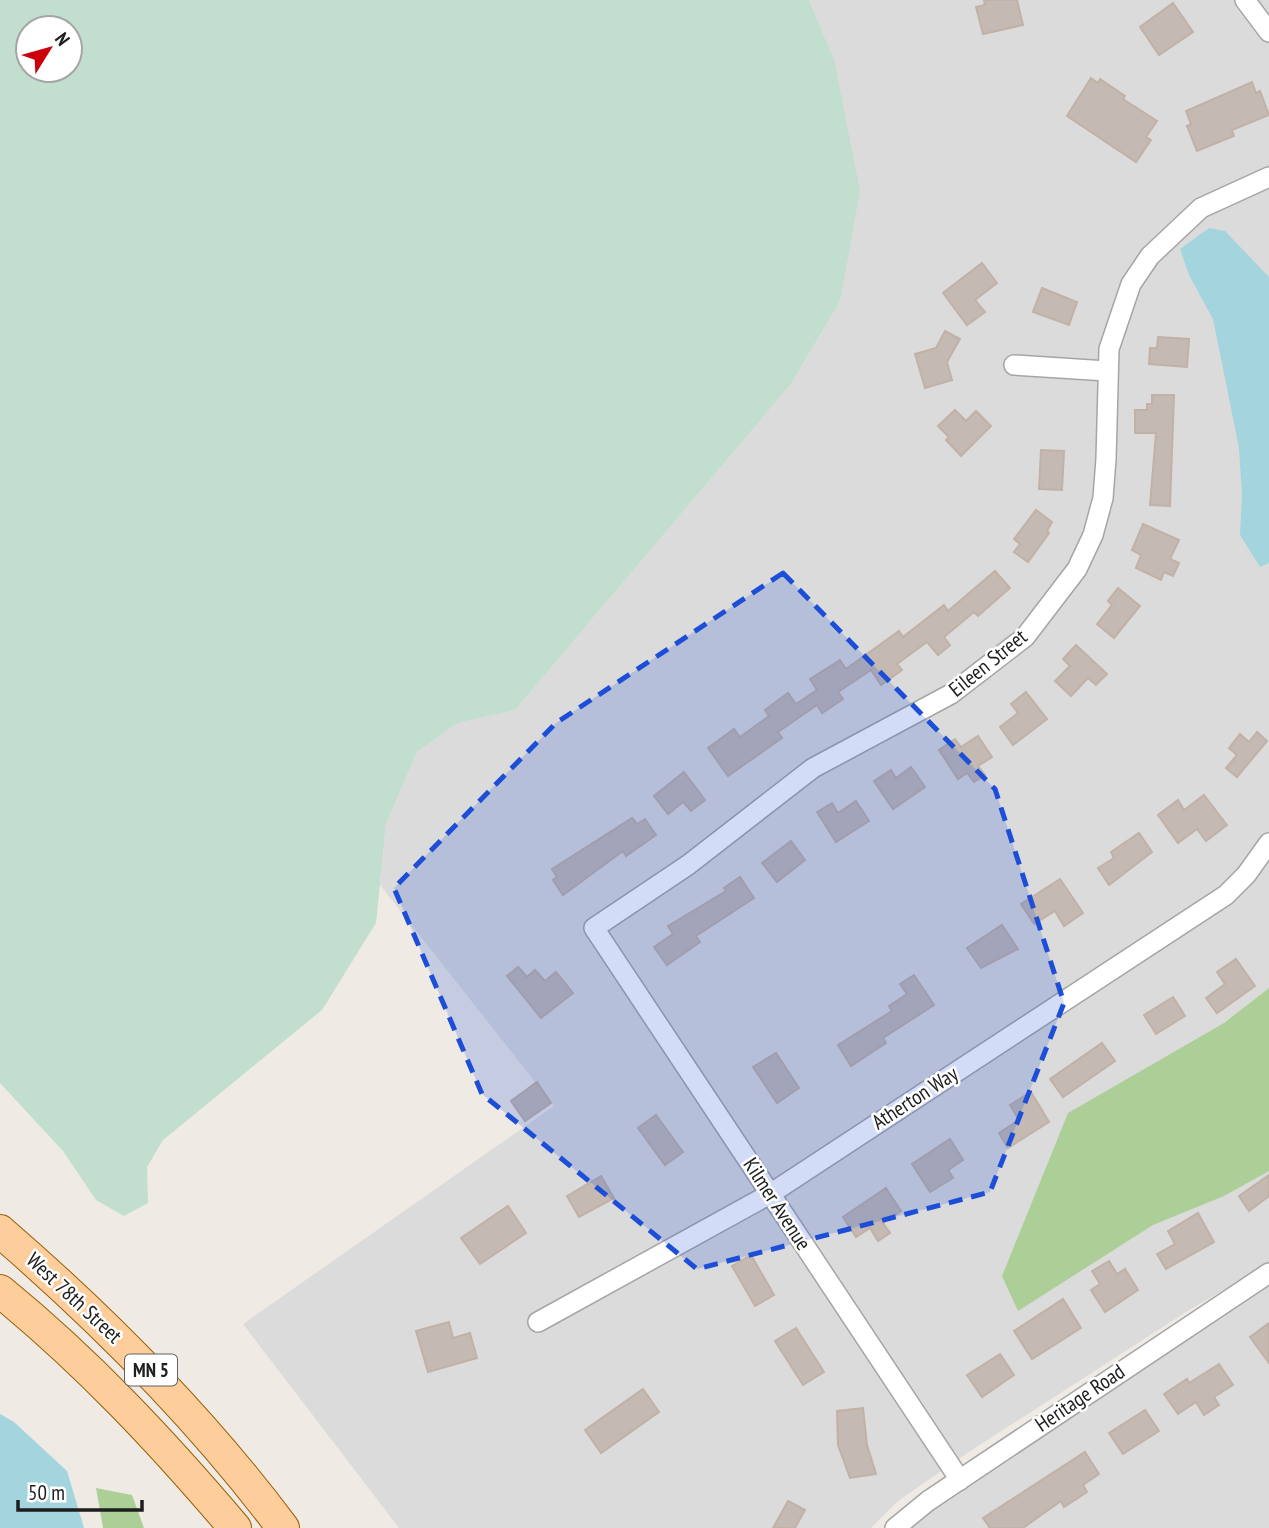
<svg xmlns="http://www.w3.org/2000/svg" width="1269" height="1528" viewBox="0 0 1269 1528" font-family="'PT Sans Narrow',sans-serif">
<rect width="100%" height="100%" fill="#efebe4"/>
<g fill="#dcdbdb">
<path d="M809,0H1269V1263L1186,1312L972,1450L898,1501L871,1528H399L243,1324L554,1106L380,885L386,824L417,752L458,723L515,710L791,384L840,301L834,59Z"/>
<path d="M1269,1278V1528H902Z"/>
</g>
<g fill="#accf98">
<path d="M1269,988V1171L1224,1196L1153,1225L1018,1311L1002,1276L1068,1113L1224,1023Z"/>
<path d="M96,1488L132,1495L144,1528H103Z"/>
</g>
<path fill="#c1decf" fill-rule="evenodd" d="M0,0H809L834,59L860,191L840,301L791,384L515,710L458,723L417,752L386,824L376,923L322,1010L163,1140L147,1167L148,1203L124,1216L96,1200L63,1151L0,1083ZM28,28H70V70H28Z"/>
<g fill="#a4d4de">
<path d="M1209,228L1225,231L1269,277V563L1260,567L1240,535L1242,496L1239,448L1213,319L1189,275L1180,249Z"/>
<path d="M0,1414L14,1422L67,1471L84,1528H0Z"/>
</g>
<g fill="#c4bab3" stroke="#c1b1a6" stroke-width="2">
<path d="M984,0H1017L1023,25L983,34L976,7L985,5Z"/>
<path d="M1173,3L1193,32L1159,55L1140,27Z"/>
<path d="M1091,78L1098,83L1100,79L1125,96L1123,99L1157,121L1146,137L1151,140L1136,162L1067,116Z"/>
<path d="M1252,82L1256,93L1260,91L1269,115L1232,130L1234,136L1197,151L1187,126L1191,124L1186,111Z"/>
<path d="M982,263L997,283L975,300L985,312L967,325L943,293Z"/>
<path d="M1042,288L1077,302L1069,325L1033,312Z"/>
<path d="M945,331L960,339L947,362L952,380L925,388L915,354L936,348Z"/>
<path d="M1158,337L1189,339L1187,367L1149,364L1150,348H1157Z"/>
<path d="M1152,395H1174L1170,506L1150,505L1156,433H1135V410H1147V404H1152Z"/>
<path d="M955,410L966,421L976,411L991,426L961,456L946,440L949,437L938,426Z"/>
<path d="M1041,450L1064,451L1062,490L1039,489Z"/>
<path d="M1036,510L1052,522L1047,531L1049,533L1028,562L1014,552L1020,544L1014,539Z"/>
<path d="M1143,524L1179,540L1170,559L1179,563L1173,576L1164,572L1161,580L1136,568L1141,555L1132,550Z"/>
<path d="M995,571L1010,588L978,616L974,612L944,637L950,645L938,655L927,642L897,664L902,670L881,685L871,670L838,692L843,699L822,713L817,705L778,732L782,738L728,776L708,748L734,729L740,737L769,716L765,710L788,693L796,704L817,690L810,679L840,660L846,669L899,631L903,637L944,605L948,611Z"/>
<path d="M1118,588L1140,606L1114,638L1097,624L1112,605L1108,601Z"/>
<path d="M1076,645L1107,674L1096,685L1088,678L1071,696L1055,681L1070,666L1063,659Z"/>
<path d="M1026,692L1047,719L1013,745L1000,727L1018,713L1011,704Z"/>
<path d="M1257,732L1267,741L1237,777L1226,768L1237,755L1229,748L1240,734L1249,742Z"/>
<path d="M978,736L992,757L978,766L985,775L974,782L967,773L958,779L939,750L955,739L961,747Z"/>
<path d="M911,767L925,787L893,809L874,781L891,770L896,778Z"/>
<path d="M684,772L705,800L691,811L683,802L668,814L654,796Z"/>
<path d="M1204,795L1227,825L1206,841L1197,829L1178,843L1158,815L1178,800L1184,810Z"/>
<path d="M856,801L869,821L836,842L817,812L832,803L838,813Z"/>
<path d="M632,818L637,824L645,819L656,835L626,856L623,851L563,895L553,880L557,877L552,869Z"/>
<path d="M1139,833L1152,852L1109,885L1098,868L1114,858L1111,852Z"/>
<path d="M791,841L805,860L777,882L762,863Z"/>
<path d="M740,877L754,898L696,936L700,942L667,965L654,947L673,934L668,926L726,891L724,888Z"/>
<path d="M1060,879L1083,913L1064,926L1055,911L1034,924L1021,904Z"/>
<path d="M1002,925L1018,949L981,968L967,948Z"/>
<path d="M1236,959L1255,986L1217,1013L1206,998L1225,984L1217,972Z"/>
<path d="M518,967L527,977L535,970L545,981L556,972L573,993L541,1018L507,976Z"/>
<path d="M914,975L934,1005L883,1038L886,1043L851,1066L838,1045L892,1011L889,1006L907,994L900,984Z"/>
<path d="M1173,997L1185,1016L1156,1034L1144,1015Z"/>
<path d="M1102,1043L1115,1061L1063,1097L1050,1079Z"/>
<path d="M776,1053L799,1088L777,1103L753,1067Z"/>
<path d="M537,1082L551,1103L525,1121L511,1101Z"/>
<path d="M1031,1092L1049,1122L1008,1148L999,1133L1019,1120L1010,1105Z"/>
<path d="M656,1115L683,1152L665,1165L638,1128Z"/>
<path d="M950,1139L963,1160L948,1170L953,1178L930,1192L912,1164Z"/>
<path d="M1269,1175V1196L1249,1211L1239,1196Z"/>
<path d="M601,1176L614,1198L579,1217L567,1196Z"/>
<path d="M886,1188L901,1211L883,1223L890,1233L878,1241L870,1228L856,1237L843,1217Z"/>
<path d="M508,1206L526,1233L480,1264L461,1238Z"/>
<path d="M1198,1213L1214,1242L1166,1269L1157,1254L1175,1244L1168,1231Z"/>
<path d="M751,1255L774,1295L755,1306L732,1266Z"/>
<path d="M1109,1261L1117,1274L1125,1269L1138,1290L1105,1312L1091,1290L1100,1284L1092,1271Z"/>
<path d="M1063,1299L1081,1328L1032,1359L1014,1331Z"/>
<path d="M449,1322L453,1338L470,1333L477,1358L428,1372L416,1331Z"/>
<path d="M1269,1323V1363L1250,1337Z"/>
<path d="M796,1328L824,1372L803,1385L775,1341Z"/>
<path d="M1000,1354L1014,1375L982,1397L967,1375Z"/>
<path d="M1219,1364L1233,1385L1214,1397L1219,1405L1204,1415L1196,1402L1178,1414L1164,1394L1187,1379L1189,1383Z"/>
<path d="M643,1389L659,1412L601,1453L585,1430Z"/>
<path d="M863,1408L867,1445L876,1474L850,1478L838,1445L837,1411Z"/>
<path d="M1145,1410L1159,1431L1123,1454L1109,1433Z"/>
<path d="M1085,1452L1099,1474L1083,1485L1087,1492L1064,1507L1061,1501L1023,1528H990L983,1518Z"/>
<path d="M788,1501L805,1510L795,1528H773Z"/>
</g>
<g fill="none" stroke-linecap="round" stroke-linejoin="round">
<defs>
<g id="minor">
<path d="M1245,0L1269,32"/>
<path d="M1014,365L1107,371"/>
<path d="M538,1322L770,1194L1226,895L1246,875L1269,843"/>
<path d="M960,1480L594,928L688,865L813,768L951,694L1025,637L1077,569L1093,535L1103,498L1106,459L1109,349L1131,284L1150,256L1201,208L1269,177"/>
<path d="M895,1528L928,1501L1269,1273"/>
</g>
<g id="primary">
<path d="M0,1231C104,1321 200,1417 283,1528"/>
<path d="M0,1291C87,1362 162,1442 235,1528"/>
</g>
</defs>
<use href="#minor" stroke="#a5a5a5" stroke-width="22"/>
<use href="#primary" stroke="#985d00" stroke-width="34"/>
<use href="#minor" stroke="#fff" stroke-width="19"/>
<use href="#primary" stroke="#fdcd9c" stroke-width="32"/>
</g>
<path fill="#1d4ed8" fill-opacity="0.2" stroke="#1d4ed8" stroke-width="5" stroke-dasharray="14 9" stroke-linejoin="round" d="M783,573L995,789L1064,1003L990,1192L697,1269L482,1094L394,888L556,723Z"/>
<g text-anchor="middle" stroke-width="5" stroke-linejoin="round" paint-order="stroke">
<rect fill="#fff" stroke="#626262" stroke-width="2" x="125" y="1354.5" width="52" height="31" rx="5"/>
<g font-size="19" font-weight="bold" fill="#1e1e1e">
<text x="151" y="1377">MN 5</text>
</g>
<g font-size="21" fill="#1e1e1e" stroke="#fff">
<text transform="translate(988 663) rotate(-39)" y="7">Eileen Street</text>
<text transform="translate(915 1098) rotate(-33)" y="7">Atherton Way</text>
<text transform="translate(777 1204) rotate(57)" y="7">Kilmer Avenue</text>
<text transform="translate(74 1298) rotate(43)" y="7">West 78th Street</text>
<text transform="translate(1080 1398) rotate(-34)" y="7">Heritage Road</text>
</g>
</g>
<g transform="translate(49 49) rotate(53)"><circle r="33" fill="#ffffff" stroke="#a5a5a5" stroke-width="2"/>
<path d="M0-5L12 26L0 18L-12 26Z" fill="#cc000c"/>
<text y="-10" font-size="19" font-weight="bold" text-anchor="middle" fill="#1e1e1e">N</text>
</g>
<path d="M18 1500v10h124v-10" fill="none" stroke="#1e1e1e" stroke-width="3.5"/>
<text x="28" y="1500" font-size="21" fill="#1e1e1e" stroke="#ffffff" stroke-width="5" paint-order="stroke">50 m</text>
</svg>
